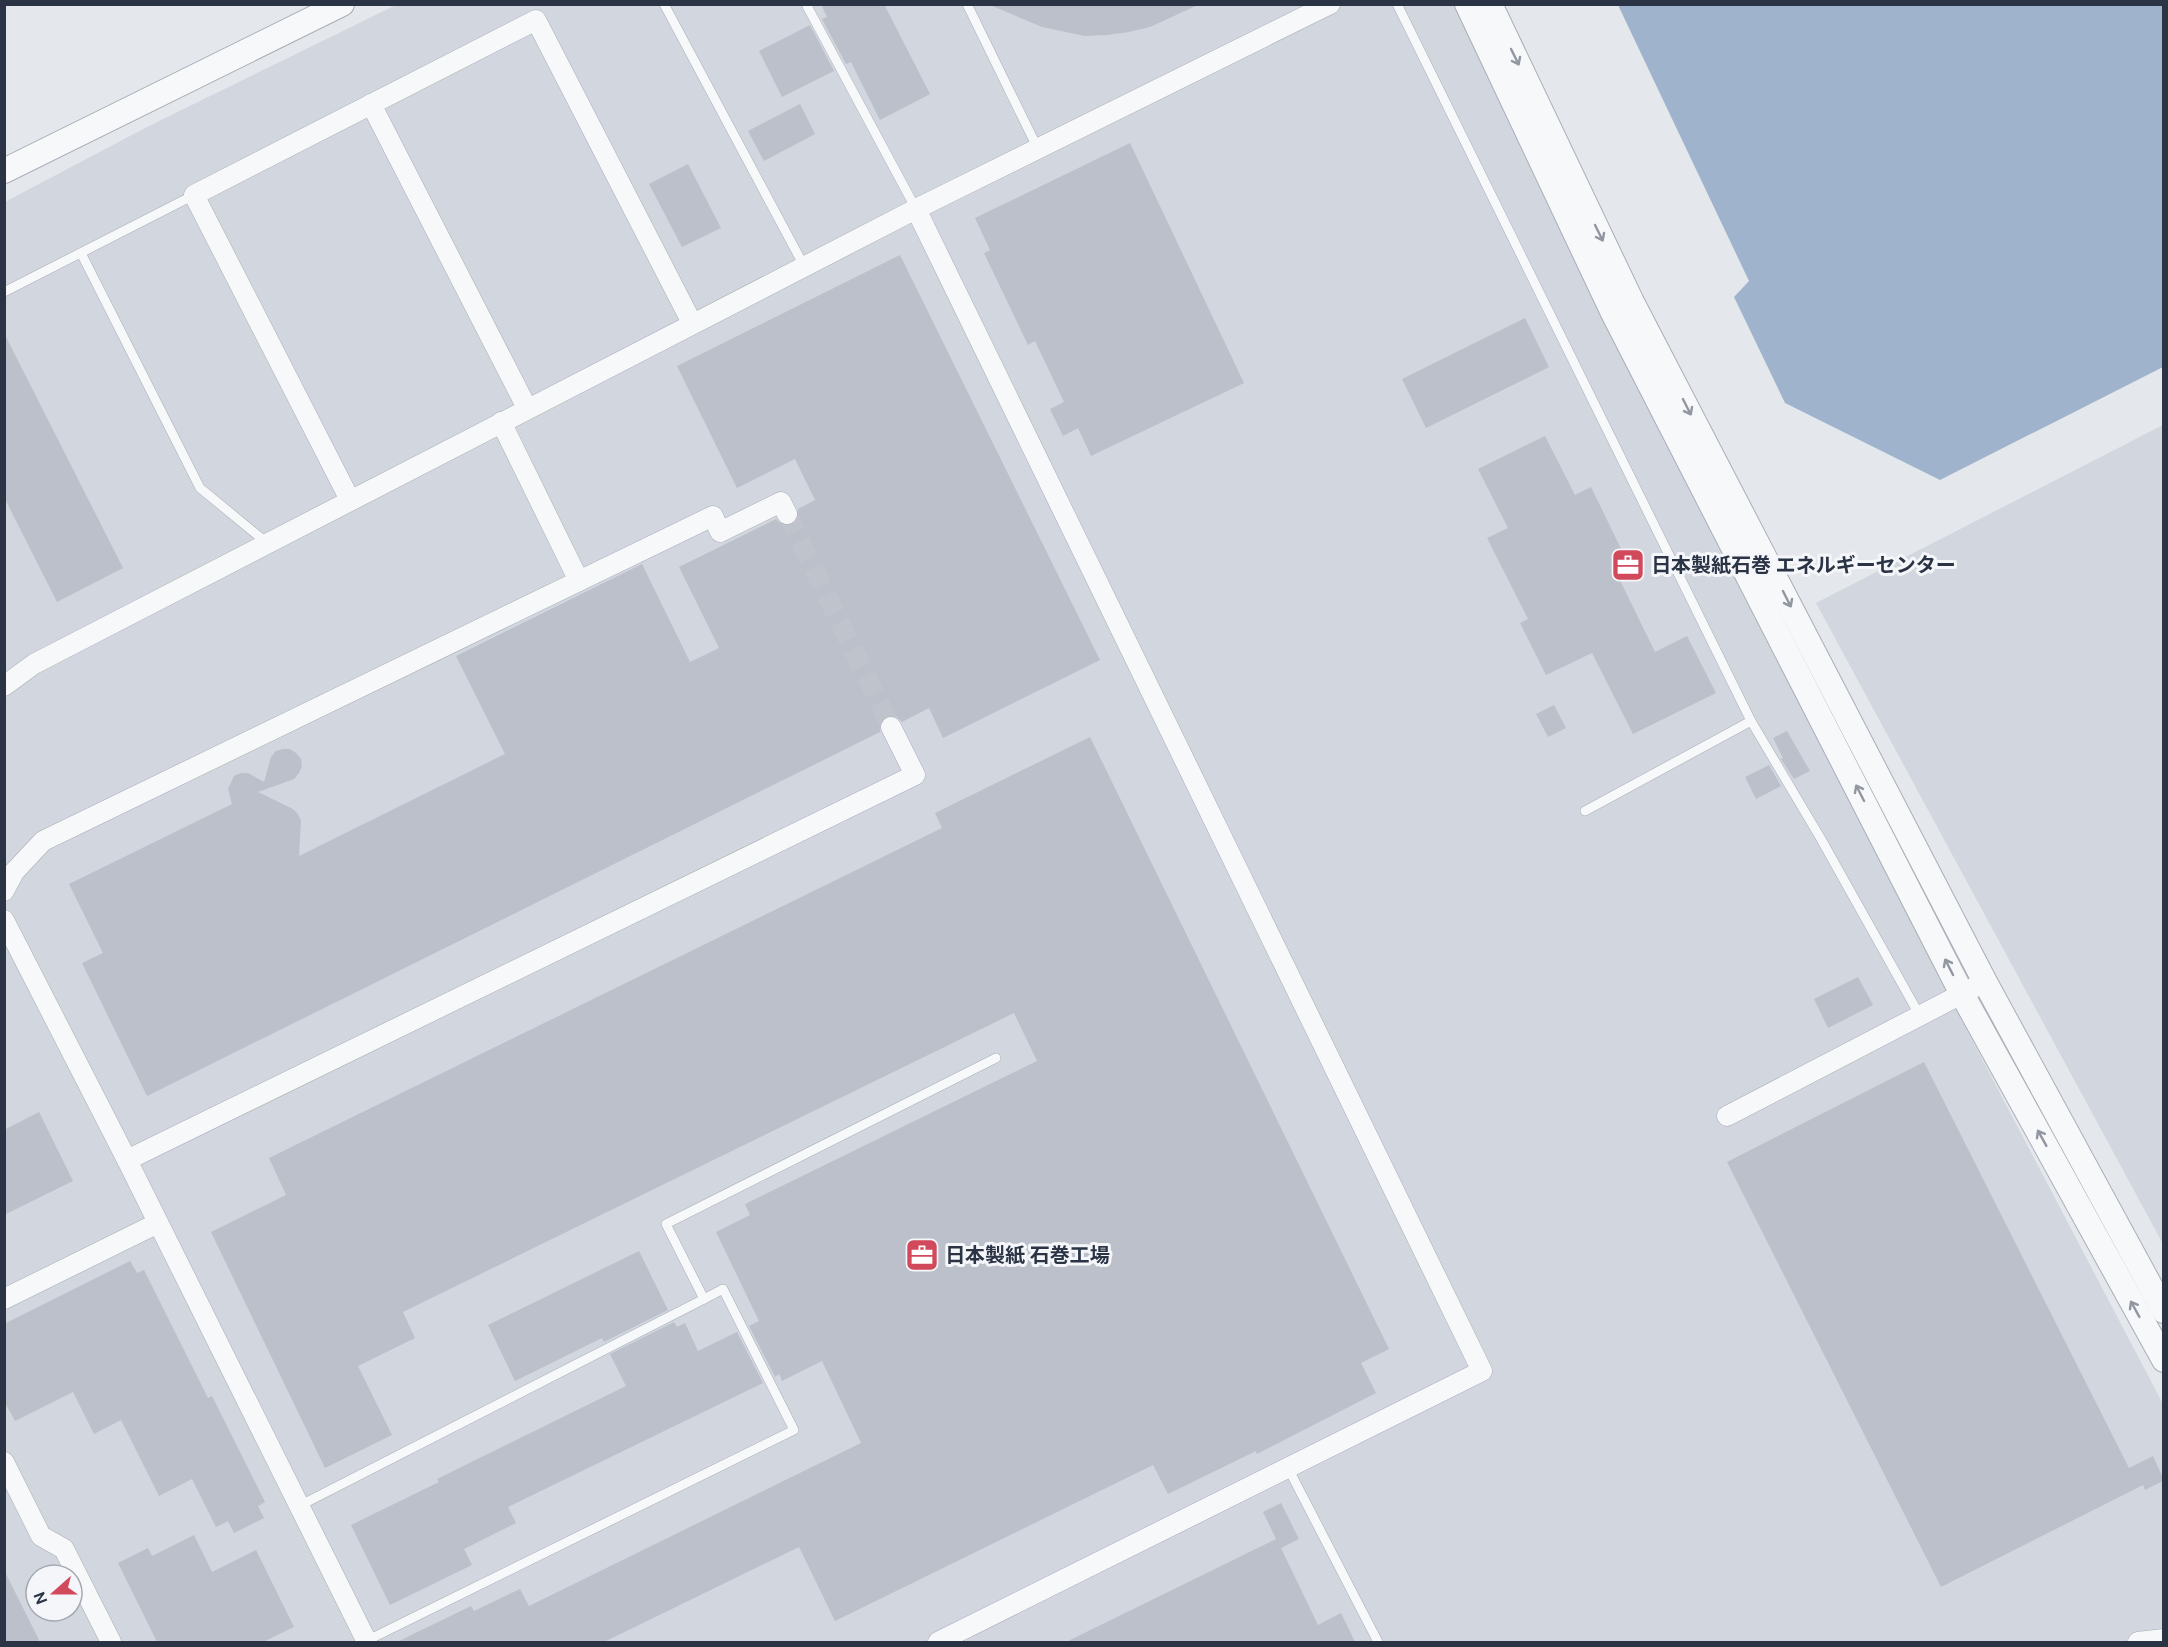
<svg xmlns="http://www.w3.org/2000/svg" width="2168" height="1647" viewBox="0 0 2168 1647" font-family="Ubuntu,'Noto Sans JP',sans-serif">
<rect width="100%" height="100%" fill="#e4e7ec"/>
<g fill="#d2d6de" fill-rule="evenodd">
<path d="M396,5H1458L1950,998L2163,1404V1642H5V202L145,128ZM36,1575H72V1611H36Z"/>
<path d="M2163,425V1244L1816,603Z"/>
</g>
<path fill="#9fb4cc" d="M1618,5H2163V367L1940,480L1785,403L1734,297L1749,281Z"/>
<g fill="#bbc0ca">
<path d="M821,4H884L930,94L880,120L851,62L846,64L822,19L827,17Z"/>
<path d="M1200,4L1150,27L1129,32L1107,35L1085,36L1042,27L990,5Z"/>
<path d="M810,25L834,71L782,97L759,51Z"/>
<path d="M800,104L815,134L764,161L748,131Z"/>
<path d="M1130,143L1244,383L1091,456L1078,428L1063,436L1050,409L1064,402L1035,341L1028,345L984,253L990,250L975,218Z"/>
<path d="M688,164L721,228L682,247L649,184Z"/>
<path d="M900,255L1100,660L943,738L929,708L902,722L897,717L886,716L881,721L880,732L147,1096L82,963L103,953L69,884L232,804L228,789L234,776L241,773H248L264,782L271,757L276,751L283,749H290L296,753L301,759L302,766L299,773L294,779L258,792L293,809L298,814L301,821L299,856L505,754L456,656L642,564L690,662L719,648L679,567L776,519L781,524L792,525L797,520L798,509L815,500L795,459L737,488L677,366Z"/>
<path d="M1525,318L1549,367L1426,428L1402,379Z"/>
<path d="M4,333L123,568L57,602L4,497Z"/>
<path d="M1545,436L1575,495L1591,487L1627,561L1614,568L1655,652L1687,636L1716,693L1633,734L1592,653L1546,675L1520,623L1528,619L1487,538L1508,528L1478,469Z"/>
<path d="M1554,705L1566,728L1548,737L1536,714Z"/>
<path d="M1787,731L1810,771L1794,779L1781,759L1783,758L1773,738Z"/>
<path d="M1090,737L1389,1349L1361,1363L1376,1393L1257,1454L1256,1451L1168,1494L1153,1465L835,1621L799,1547L604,1642H397L471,1606L474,1611L520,1589L529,1606L861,1443L822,1361L782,1381L779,1374L775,1377L749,1326L759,1321L716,1232L750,1215L745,1204L1037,1061L1014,1013L403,1312L415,1338L358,1366L392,1435L325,1468L211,1232L286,1195L269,1158L942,828L935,813Z"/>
<path d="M1769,765L1781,786L1756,799L1745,777Z"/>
<path d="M1858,977L1873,1005L1828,1028L1814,999Z"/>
<path d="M1924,1062L2129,1468L2153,1456L2163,1478V1481L2145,1490L2143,1485L1941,1587L1727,1162Z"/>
<path d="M39,1112L73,1181L4,1215V1130Z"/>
<path d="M639,1251L668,1310L604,1342L602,1338L515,1381L488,1325Z"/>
<path d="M130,1261L137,1273L144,1270L208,1398L212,1396L265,1502L258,1506L264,1518L234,1533L228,1521L216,1527L192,1479L159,1496L121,1420L94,1434L73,1392L15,1421L4,1401V1324Z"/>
<path d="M674,1322L677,1327L685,1323L698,1351L737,1332L763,1383L508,1507L516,1523L464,1549L472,1565L390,1605L351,1525L439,1482L437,1479L626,1386L610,1354Z"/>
<path d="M1281,1503L1299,1539L1281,1548L1318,1625L1341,1613L1355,1642H1066L1276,1539L1263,1512Z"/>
<path d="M194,1535L212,1572L256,1550L294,1627L263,1642H157L118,1563L148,1548L152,1556Z"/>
<path d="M4,1570L40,1642H4Z"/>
</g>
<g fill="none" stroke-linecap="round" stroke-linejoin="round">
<path stroke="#bfc3cb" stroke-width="20" stroke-dasharray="20 10" stroke-linecap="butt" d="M787,514L891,727"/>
<defs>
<g id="service">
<path d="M664,4L804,266"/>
<path d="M967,4L1038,149"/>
<path d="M1397,4L1751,721L1821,839L1920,1016"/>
<path d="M807,6L916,209"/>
<path d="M81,253L200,488L267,543"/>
<path d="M4,292L194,195"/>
<path d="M1585,811L1751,721"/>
<path d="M1288,1468L1378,1642"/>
<path d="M299,1506L704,1299L666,1224L996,1058"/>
<path d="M366,1641L794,1430L723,1289L704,1299"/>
</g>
<g id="minor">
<path d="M371,104L527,408"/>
<path d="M916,209L1482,1371L938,1642"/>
<path d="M501,422L579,581"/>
<path d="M350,500L194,195L536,20L692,323"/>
<path d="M4,686L34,664L916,209L1330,4"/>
<path d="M4,891L14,872L43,841L713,516L720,532L781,502L787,514"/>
<path d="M4,920L127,1160L367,1642"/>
<path d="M1727,1116L1975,987"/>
<path d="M127,1160L915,775L891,727"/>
<path d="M4,1299L158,1223"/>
<path d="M4,1462L41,1536L64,1549L111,1642"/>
<path d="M2138,1642L2164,1639"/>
</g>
<g id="tertiary">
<path d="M1467,4L1612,311L1962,994L2164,1360"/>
<path d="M1490,4L1632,302L1985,982L2164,1311"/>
<path d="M4,171L342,4"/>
</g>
</defs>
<use href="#service" stroke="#a9aeb7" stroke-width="10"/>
<use href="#minor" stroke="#a9aeb7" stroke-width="21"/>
<use href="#tertiary" stroke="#a9aeb7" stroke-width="26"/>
<use href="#service" stroke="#f7f8fa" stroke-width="9"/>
<use href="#minor" stroke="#f7f8fa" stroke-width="20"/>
<use href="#tertiary" stroke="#f7f8fa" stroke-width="24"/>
</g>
<defs><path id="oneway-shaft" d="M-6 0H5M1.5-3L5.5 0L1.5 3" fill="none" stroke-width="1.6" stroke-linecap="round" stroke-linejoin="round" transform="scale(1.5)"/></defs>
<g stroke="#9196a0">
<use href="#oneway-shaft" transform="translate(1515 57) rotate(64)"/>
<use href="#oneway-shaft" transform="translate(1599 233) rotate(64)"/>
<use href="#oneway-shaft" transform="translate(1687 407) rotate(63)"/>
<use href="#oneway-shaft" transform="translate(1787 599) rotate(63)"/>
<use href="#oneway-shaft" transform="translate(1860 793) rotate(-117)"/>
<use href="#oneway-shaft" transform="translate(1949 967) rotate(-117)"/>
<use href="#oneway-shaft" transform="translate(2042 1138) rotate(-119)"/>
<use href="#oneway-shaft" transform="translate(2135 1309) rotate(-119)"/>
</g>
<defs>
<symbol id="office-square" viewBox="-11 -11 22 22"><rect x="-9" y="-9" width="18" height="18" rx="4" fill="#d1495b" stroke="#f4f6f9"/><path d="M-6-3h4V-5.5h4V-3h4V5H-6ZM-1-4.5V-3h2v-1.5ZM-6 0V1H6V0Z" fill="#fff"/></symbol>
</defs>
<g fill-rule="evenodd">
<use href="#office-square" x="1609" y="546" width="38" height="38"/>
<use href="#office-square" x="903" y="1236" width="38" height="38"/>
</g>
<g text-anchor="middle" stroke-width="6" stroke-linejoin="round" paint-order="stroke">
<g font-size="20" font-weight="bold" fill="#2b3445" stroke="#f4f6f9" text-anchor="start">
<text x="1651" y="572">日本製紙石巻 エネルギーセンター</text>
<text x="945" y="1262">日本製紙 石巻工場</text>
</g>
</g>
<rect width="2168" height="1647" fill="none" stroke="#2b3445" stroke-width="12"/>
<g transform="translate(54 1593) rotate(249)"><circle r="28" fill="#f4f6f9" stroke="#a4a8b1" stroke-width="1.5"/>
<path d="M0-4.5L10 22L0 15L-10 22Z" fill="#d1495b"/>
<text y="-9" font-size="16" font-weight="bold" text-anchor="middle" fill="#2b3445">N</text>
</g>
</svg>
